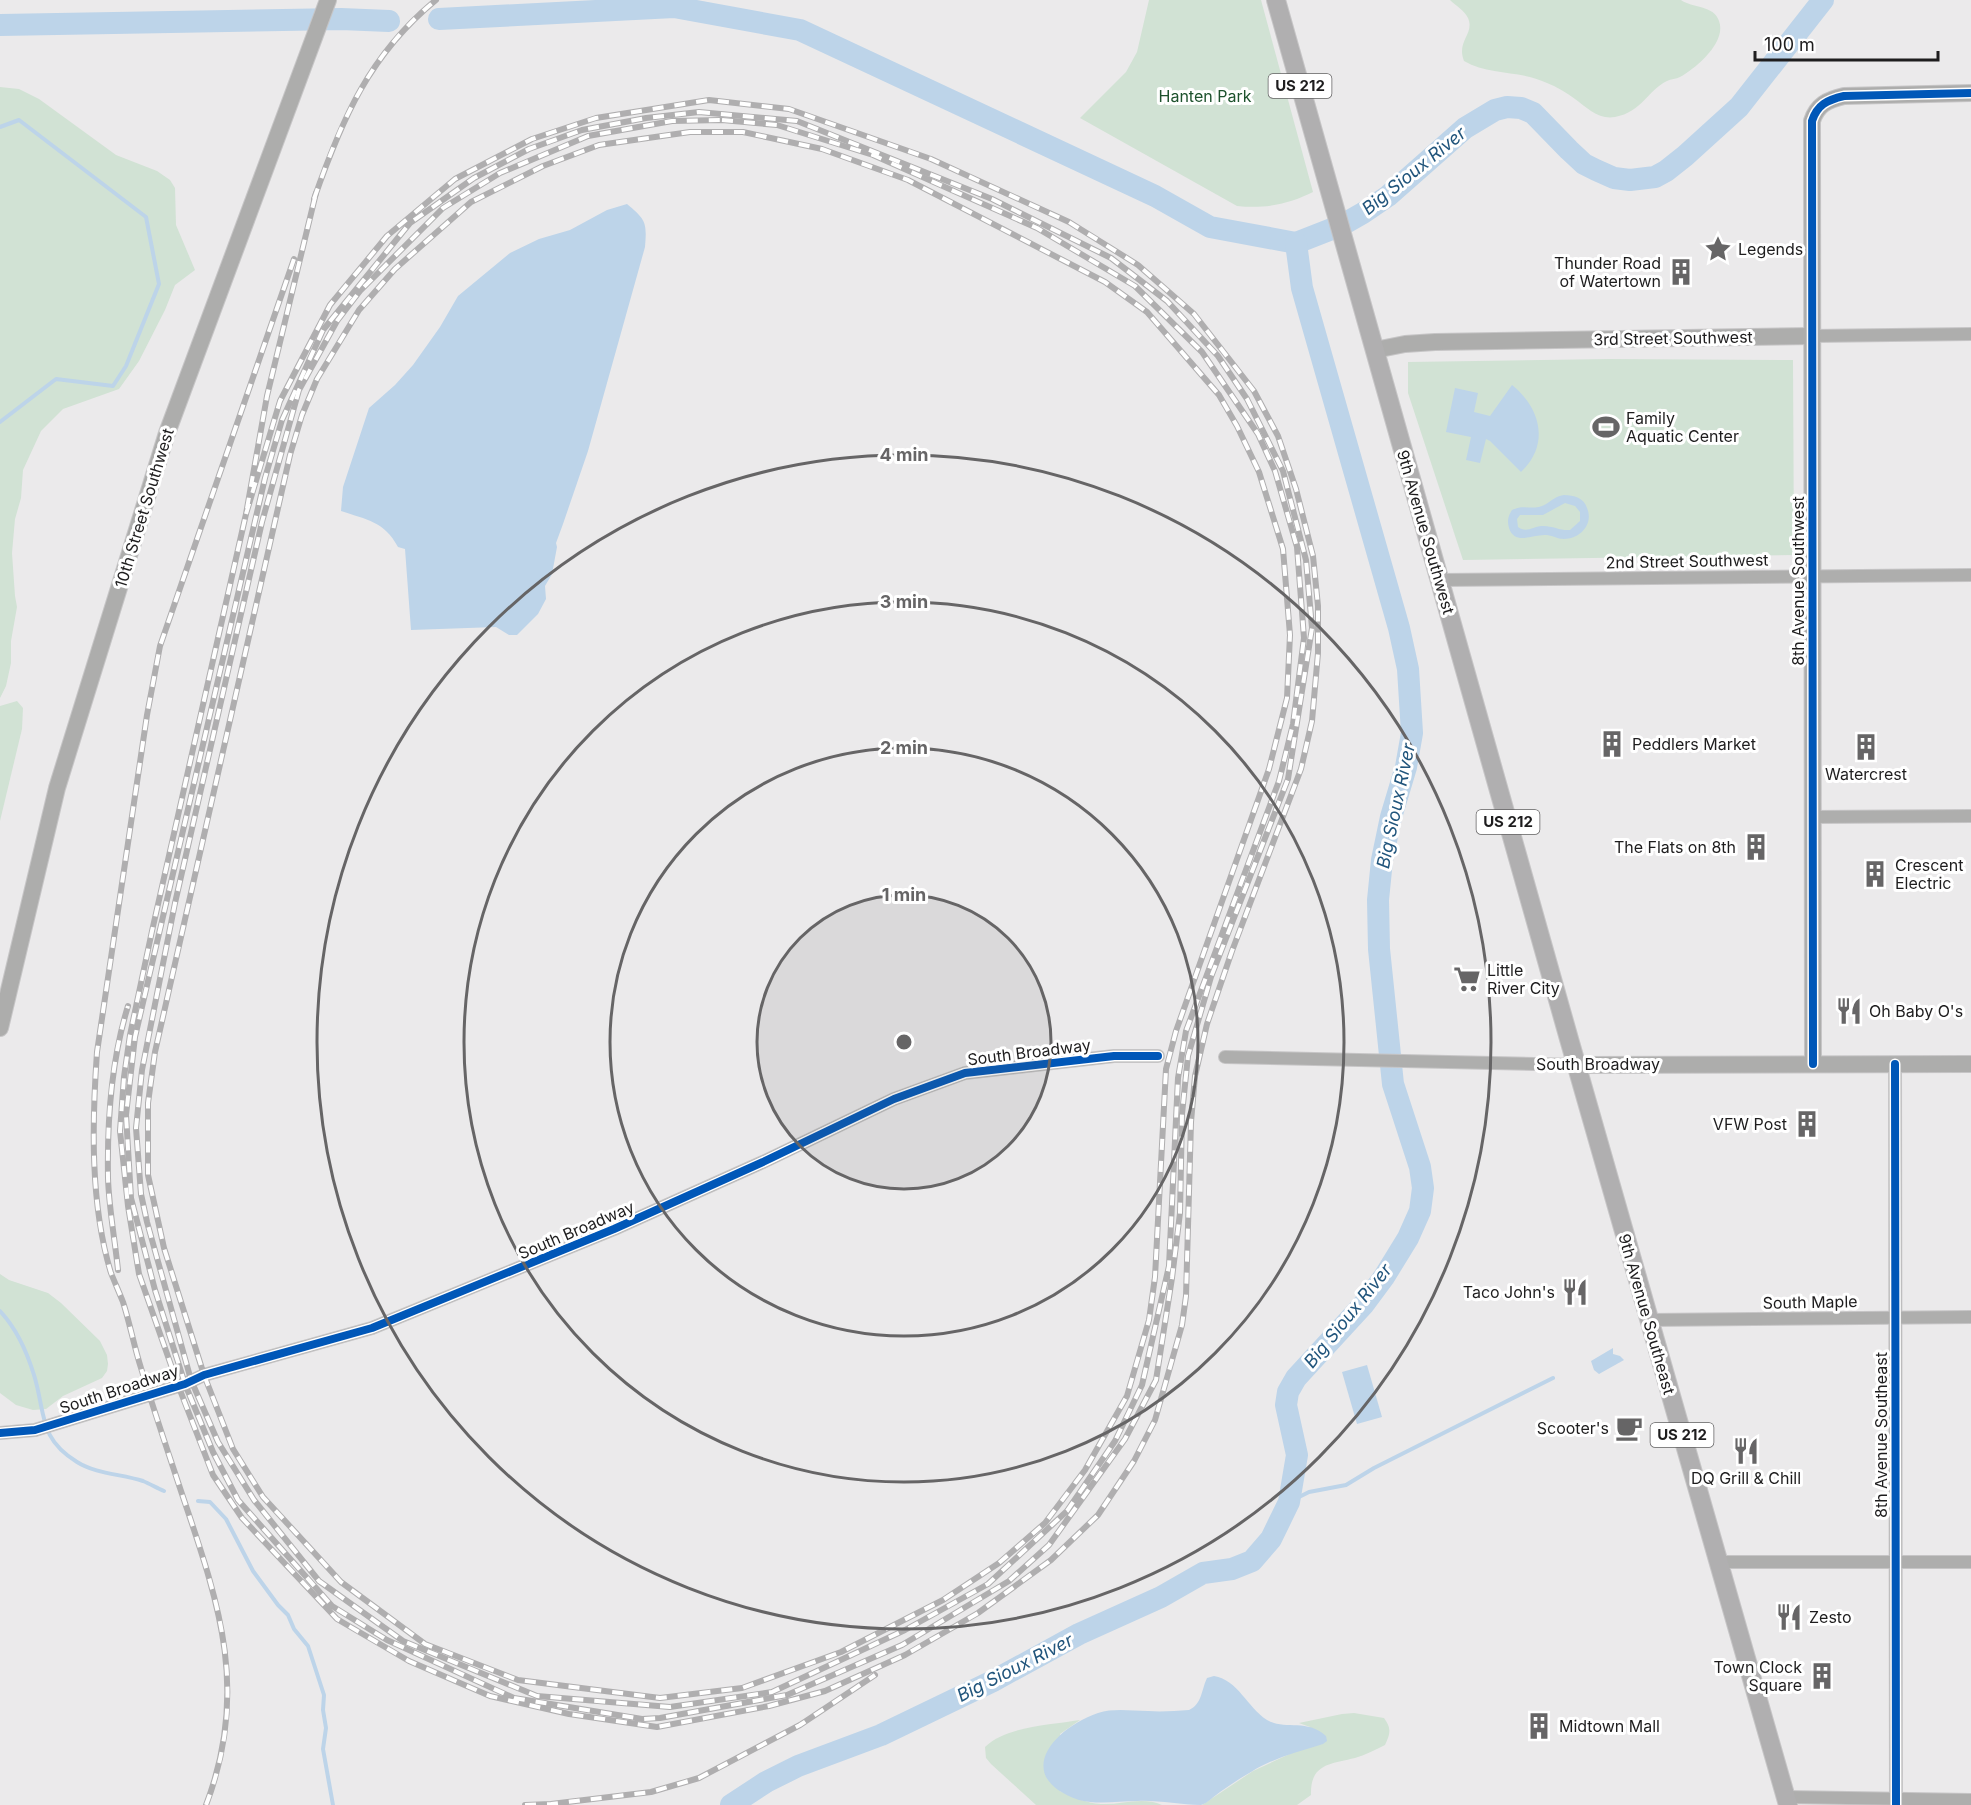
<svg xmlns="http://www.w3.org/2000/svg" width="1971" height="1805" viewBox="0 0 1971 1805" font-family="Inter,sans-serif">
<rect width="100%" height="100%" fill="#ebeaeb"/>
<g fill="#d1e2d4">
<path d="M1149,0H1261L1313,192C1289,204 1265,209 1237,206L1080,118L1126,72L1137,52Z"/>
<path d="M1450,0H1681C1692,8 1714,5 1719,21C1727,42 1696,68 1680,77C1676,79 1671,79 1667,81C1648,90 1642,112 1615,117C1599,120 1587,108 1575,99C1567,93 1557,87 1547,83C1521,70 1490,76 1464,61C1456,41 1475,34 1468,18C1465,11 1455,5 1450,0Z"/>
<path d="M0,87L19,89L39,99L116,155L157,171L170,180L175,188L176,225L195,270L175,285L165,310L139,361L119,389L63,409L41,431L23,470L21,498L15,519L12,553L15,596L17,607L11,641V663L6,686L0,698Z"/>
<path d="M1609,359L1793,360L1794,555L1463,560L1408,393V362Z"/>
<path d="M17,701L23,708L22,729L0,821V706Z"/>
<path d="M0,1274L9,1280L48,1293L61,1303L100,1341L107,1355L108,1364L107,1371L102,1378L63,1396L46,1409L33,1410L16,1405L0,1393Z"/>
<path d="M1354,1713L1384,1718C1392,1729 1390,1734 1385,1745C1375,1750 1365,1755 1355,1758C1330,1764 1310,1764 1311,1795L1297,1805H1202L1253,1771L1294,1752L1310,1727L1299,1723L1342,1714Z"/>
<path d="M1080,1720L1060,1734V1791C1073,1797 1086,1803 1101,1804C1122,1805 1142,1796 1162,1805H1036L991,1764L986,1758L985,1747C1006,1726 1051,1725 1080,1720Z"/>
</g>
<g fill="#bdd4e9" fill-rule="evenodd">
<path d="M627,204C646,220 647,222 645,247L588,451L563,524L556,543L557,547L552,574L545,586L546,599L538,614L517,635H509L496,627L411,630L405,549L398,547C384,521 367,520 341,511L343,487L369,408L395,385L413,365L440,327L458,296L510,253L539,239L570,230L607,210Z"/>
<path d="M1512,385C1541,408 1550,445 1521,472L1490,441L1486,439L1480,463L1466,460L1471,437L1446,432L1455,388L1478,393L1474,412L1490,416Z"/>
<path d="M1564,495C1574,495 1584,498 1587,508C1594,524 1580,539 1564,539C1557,539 1552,535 1546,535C1533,534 1515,546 1509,528C1507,521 1508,516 1512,510C1524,504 1531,510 1542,506C1550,503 1554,496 1564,495ZM1565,503L1575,506L1580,512V521L1570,530C1560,531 1552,525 1541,526C1533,527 1526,533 1518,527L1517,519L1520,515H1543Z"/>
<path d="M1613,1348V1354L1620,1356L1624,1360L1599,1374L1594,1370L1591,1361Z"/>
<path d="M1367,1365L1382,1417L1357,1424L1342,1372Z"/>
<path d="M1214,1676C1238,1680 1247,1707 1267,1720C1285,1731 1306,1718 1326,1736L1327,1741L1323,1744C1298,1752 1273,1758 1251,1772C1240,1778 1230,1785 1220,1792C1214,1796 1208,1803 1201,1805C1180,1805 1158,1800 1138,1801C1117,1801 1099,1805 1079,1800C1012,1777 1052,1729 1098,1713C1114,1708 1131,1711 1148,1711C1161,1712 1175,1711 1189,1710C1202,1704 1201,1691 1207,1678Z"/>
</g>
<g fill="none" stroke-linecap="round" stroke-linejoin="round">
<g stroke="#bdd4e9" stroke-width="4">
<path d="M0,127L19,120L146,217L159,284L126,366L113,386L56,379L0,422"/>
<path d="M0,1311C17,1329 27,1352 34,1375C46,1414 38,1438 77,1462C96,1474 122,1474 143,1481C150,1484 157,1488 164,1491"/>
<path d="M198,1501L210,1502L226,1519L253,1571L278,1605L288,1615L294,1629L308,1646L324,1695L323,1710L326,1728L323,1749L333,1805"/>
<path d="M1289,1502L1309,1492L1346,1485L1374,1468L1553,1378"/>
</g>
<g stroke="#bdd4e9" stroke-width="22">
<path d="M439,19L674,7L800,30L1155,196L1210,227L1296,243"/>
<path d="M0,25L341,19L389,21"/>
<path d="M1296,243L1342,225L1363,213L1388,196L1465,128L1495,110L1507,107L1521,108L1533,113L1569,150L1584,164L1596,170L1614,178L1630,180L1655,177L1666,171L1685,156L1739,107L1823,0"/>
<path d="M731,1805L766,1782L798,1766L881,1735L993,1681L1079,1634L1161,1597L1203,1573L1232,1569L1252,1561L1271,1539L1289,1502L1297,1455L1286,1405L1288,1392L1296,1378L1364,1304L1384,1277L1408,1238L1420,1211L1423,1188L1420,1167L1393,1084L1379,949L1378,900L1382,860L1391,817L1406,767L1412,733L1408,669L1399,628L1302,288L1296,243"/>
</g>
<defs>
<g id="street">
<path d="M1812,336L1971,334"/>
<path d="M1440,580L1971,575"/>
<path d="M1812,817L1971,816"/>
<path d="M1225,1057L1577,1065"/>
<path d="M1895,1064L1896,1805"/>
<path d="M1649,1320L1971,1317"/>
<path d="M0,1433L35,1430L185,1384L204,1375L372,1328L614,1229L763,1162L894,1099L965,1073L1114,1056H1158"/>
<path d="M1718,1562H1971"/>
<path d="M1786,1797L1971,1800"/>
</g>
<g id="secondary">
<path d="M1375,350L1405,344L1435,342L1812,336"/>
<path d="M0,1028L57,788L167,433L328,0"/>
<path d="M1813,1064L1812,121C1817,105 1827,100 1844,96L1971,93"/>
<path d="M1577,1065L1971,1064"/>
</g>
<path id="primary" d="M1276,0L1569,1039L1788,1805"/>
</defs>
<use href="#street" stroke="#c6c5c6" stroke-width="14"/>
<use href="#secondary" stroke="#c6c5c6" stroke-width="18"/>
<use href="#primary" stroke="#c6c5c6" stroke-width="20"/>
<use href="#street" stroke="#aeaead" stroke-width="12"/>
<use href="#secondary" stroke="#adadac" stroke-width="16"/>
<use href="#primary" stroke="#b0afb0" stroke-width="18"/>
<defs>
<g id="rail">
<path d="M699,112L797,121L992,199L1111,258L1167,301L1218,356L1247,399L1283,471L1306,560L1312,628L1288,779L1211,977L1188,1056L1182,1114L1180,1213L1172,1278L1156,1380L1125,1439L1049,1545L1009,1581L902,1645L787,1695L660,1718L642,1719L514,1698L387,1640L332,1606L238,1500L213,1452L185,1384L155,1290L131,1198L126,1115L135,1037L265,478L282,420L323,330L410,223L474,178L529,149L582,130L646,118Z"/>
<path d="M722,120L777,125L873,155L1037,228L1135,286L1202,352L1258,434L1275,471L1297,547L1304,638L1293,724L1279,781L1186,1031L1178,1078L1169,1266L1142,1385L1115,1441L1067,1511L988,1584L905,1630L772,1692L670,1707L537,1696L403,1641L319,1581L254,1500L218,1442L191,1380L147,1222L141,1194L136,1128L142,1070L175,903L262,522L299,390L337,321L360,291L443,208L500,173L588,136L672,121Z"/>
<path d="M690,132H743L822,149L908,180L1105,282L1147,312L1219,395L1237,426L1259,472L1283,549L1290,635L1287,698L1269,769L1176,1031L1166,1069L1155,1277L1149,1320L1127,1396L1085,1470L1045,1523L999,1563L943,1600L841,1652L742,1688L660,1698L518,1680L425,1644L341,1582L263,1497L233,1449L204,1375L164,1248L148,1175V1103L155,1052L290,455L302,415L317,379L359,310L395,269L471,202L543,166L599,145Z"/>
<path d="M314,199C342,119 369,55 436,0"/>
<path d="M246,514L280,401L330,305L387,236L455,179L532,139L596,118L709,100L789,109L931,159L1069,222L1138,265L1194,314L1254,391L1278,436L1296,489L1313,556L1318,606V653L1312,721L1301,769L1232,951L1207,1024L1195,1076L1191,1122L1186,1296L1182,1325L1155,1420L1134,1461L1098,1515L1051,1560L978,1613L905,1655L825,1691L769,1706L657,1727L569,1714L490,1696L409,1661L337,1619L242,1518L213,1475L178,1385L139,1274L128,1206L120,1131L124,1077L130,1035L152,931L246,514L267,396L316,193"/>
<path d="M118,1270C115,1240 109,1209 108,1178C107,1121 111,1061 128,1006"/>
<path d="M206,1805C254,1680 212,1586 173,1467C162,1434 151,1401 141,1368C134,1346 130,1324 123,1302C119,1292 115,1283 111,1273C90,1204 92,1123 97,1052L147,715L160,646L294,259"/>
<path d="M525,1805L551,1804L651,1792L699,1778L800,1725L875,1675"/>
</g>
</defs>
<use href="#rail" stroke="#afaeaf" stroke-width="6"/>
<use href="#rail" stroke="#fff" stroke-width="4" stroke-dasharray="11" stroke-linecap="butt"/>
<defs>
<g id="cycleway">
<path d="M1813,1064L1812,121C1817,105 1827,100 1844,96L1971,93"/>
<path d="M1895,1064L1896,1805"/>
<path d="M0,1433L35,1430L185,1384L204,1375L372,1328L614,1229L763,1162L894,1099L965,1073L1114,1056H1158"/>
</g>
</defs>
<use href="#cycleway" stroke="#fff" stroke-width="11"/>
<use href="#cycleway" stroke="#0057b8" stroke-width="8"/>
</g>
<circle cx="904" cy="1042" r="147" fill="#666566" fill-opacity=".12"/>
<g fill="none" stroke="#666566" stroke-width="3">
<circle cx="904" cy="1042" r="147"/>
<circle cx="904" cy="1042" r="294"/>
<circle cx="904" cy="1042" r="440"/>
<circle cx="904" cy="1042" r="587"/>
</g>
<defs>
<symbol id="sight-bare" viewBox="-9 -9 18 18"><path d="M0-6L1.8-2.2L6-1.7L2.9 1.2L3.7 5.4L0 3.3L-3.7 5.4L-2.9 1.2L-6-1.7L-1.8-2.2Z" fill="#666566" stroke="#fff" stroke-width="2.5" paint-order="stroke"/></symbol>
<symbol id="building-bare" viewBox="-9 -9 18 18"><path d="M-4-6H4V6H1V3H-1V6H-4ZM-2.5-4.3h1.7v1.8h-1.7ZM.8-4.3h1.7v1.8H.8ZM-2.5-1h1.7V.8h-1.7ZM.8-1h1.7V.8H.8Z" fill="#666566" stroke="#fff" stroke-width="2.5" paint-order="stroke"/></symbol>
<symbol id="stadium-bare" viewBox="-9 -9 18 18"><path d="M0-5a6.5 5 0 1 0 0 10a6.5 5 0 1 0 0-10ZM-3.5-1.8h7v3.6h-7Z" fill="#666566" stroke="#fff" stroke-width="2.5" paint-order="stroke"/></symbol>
<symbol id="supermarket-bare" viewBox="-9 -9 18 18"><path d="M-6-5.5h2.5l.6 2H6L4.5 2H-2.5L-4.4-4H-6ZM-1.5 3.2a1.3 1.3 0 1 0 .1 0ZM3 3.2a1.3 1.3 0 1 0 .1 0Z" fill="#666566" stroke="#fff" stroke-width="2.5" paint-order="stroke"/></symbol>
<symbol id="restaurant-bare" viewBox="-9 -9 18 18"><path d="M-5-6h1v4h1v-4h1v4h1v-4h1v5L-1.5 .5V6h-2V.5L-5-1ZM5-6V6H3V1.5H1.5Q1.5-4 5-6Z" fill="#666566" stroke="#fff" stroke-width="2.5" paint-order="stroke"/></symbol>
<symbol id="cafe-bare" viewBox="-9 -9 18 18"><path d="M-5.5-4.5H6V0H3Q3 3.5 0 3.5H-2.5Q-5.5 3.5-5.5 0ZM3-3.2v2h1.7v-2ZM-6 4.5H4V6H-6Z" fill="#666566" stroke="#fff" stroke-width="2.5" paint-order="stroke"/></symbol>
</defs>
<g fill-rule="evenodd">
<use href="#sight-bare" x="1699" y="230" width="38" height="38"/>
<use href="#building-bare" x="1662" y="253" width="38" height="38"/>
<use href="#stadium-bare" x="1587" y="408" width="38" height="38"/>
<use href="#building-bare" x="1593" y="725" width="38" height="38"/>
<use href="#building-bare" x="1847" y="728" width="38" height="38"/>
<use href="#building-bare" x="1737" y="828" width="38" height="38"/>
<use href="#building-bare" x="1856" y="855" width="38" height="38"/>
<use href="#supermarket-bare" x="1448" y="960" width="38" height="38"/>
<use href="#restaurant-bare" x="1830" y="992" width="38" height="38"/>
<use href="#building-bare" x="1788" y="1105" width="38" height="38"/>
<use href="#restaurant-bare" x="1556" y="1273" width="38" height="38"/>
<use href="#cafe-bare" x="1610" y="1409" width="38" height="38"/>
<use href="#restaurant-bare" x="1727" y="1432" width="38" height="38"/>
<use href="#restaurant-bare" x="1770" y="1598" width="38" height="38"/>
<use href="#building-bare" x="1803" y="1657" width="38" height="38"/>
<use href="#building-bare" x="1520" y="1707" width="38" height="38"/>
</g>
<g text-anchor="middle" stroke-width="6" stroke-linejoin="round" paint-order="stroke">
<g fill="#fff" stroke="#626162" stroke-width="1.5">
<rect x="1268.5" y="74" width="63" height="24" rx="4.5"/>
<rect x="1476.5" y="810" width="63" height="24" rx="4.5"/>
<rect x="1650.5" y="1423" width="63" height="24" rx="4.5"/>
</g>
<g font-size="15" font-weight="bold" fill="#1e1d1e">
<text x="1300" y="91">US 212</text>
<text x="1508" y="827">US 212</text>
<text x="1682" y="1440">US 212</text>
</g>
<g font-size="16" fill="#1d522d" stroke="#fff">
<text x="1205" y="102">Hanten Park</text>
</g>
<g font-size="16" fill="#1e1d1e" stroke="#fff" text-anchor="start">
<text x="1738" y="255">Legends</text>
<text x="1661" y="269" text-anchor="end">Thunder Road<tspan x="1661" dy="18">of Watertown</tspan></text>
<text x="1626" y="424">Family<tspan x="1626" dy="18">Aquatic Center</tspan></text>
<text x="1632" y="750">Peddlers Market</text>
<text x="1866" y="780" text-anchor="middle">Watercrest</text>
<text x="1736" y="853" text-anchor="end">The Flats on 8th</text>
<text x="1895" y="871">Crescent<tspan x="1895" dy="18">Electric</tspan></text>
<text x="1487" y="976">Little<tspan x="1487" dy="18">River City</tspan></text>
<text x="1869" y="1017">Oh Baby O's</text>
<text x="1787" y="1130" text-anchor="end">VFW Post</text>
<text x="1555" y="1298" text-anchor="end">Taco John's</text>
<text x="1609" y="1434" text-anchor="end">Scooter's</text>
<text x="1746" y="1484" text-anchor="middle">DQ Grill &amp; Chill</text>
<text x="1809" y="1623">Zesto</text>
<text x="1802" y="1673" text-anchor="end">Town Clock<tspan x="1802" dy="18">Square</tspan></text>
<text x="1559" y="1732">Midtown Mall</text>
</g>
<g font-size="16" fill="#1e1d1e" stroke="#fff">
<text transform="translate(1673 338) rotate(-1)" y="6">3rd Street Southwest</text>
<text transform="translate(144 508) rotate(-73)" y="6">10th Street Southwest</text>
<text transform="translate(1426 532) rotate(74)" y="6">9th Avenue Southwest</text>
<text transform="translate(1687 561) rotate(-1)" y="6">2nd Street Southwest</text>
<text transform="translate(1798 581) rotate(-90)" y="6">8th Avenue Southwest</text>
<text transform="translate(1029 1052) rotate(-7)" y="6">South Broadway</text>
<text x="1598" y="1070">South Broadway</text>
<text transform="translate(576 1230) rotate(-23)" y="6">South Broadway</text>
<text transform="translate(1810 1302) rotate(-1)" y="6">South Maple</text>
<text transform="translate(1647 1314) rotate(74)" y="6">9th Avenue Southeast</text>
<text transform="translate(119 1389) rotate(-18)" y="6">South Broadway</text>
<text transform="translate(1881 1435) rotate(-90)" y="6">8th Avenue Southeast</text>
</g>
<g font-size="18" font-style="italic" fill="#21557c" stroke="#fff">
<text transform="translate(1414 171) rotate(-39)" y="6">Big Sioux River</text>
<text transform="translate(1396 806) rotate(-78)" y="6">Big Sioux River</text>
<text transform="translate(1348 1316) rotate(-51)" y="6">Big Sioux River</text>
<text transform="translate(1015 1668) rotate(-27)" y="6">Big Sioux River</text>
</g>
</g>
<circle cx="904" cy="1042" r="9" fill="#666566" stroke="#fff" stroke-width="3"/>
<g font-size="18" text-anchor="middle" font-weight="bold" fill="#666566" stroke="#fff" stroke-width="6" stroke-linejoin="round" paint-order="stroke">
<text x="904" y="461">4 min</text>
<text x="904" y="608">3 min</text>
<text x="904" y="754">2 min</text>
<text x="904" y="901">1 min</text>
</g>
<path d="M1755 51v9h183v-9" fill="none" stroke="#1e1d1e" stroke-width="3"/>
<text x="1764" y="51" font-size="18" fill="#1e1d1e" stroke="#ffffff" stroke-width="4.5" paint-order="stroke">100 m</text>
</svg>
